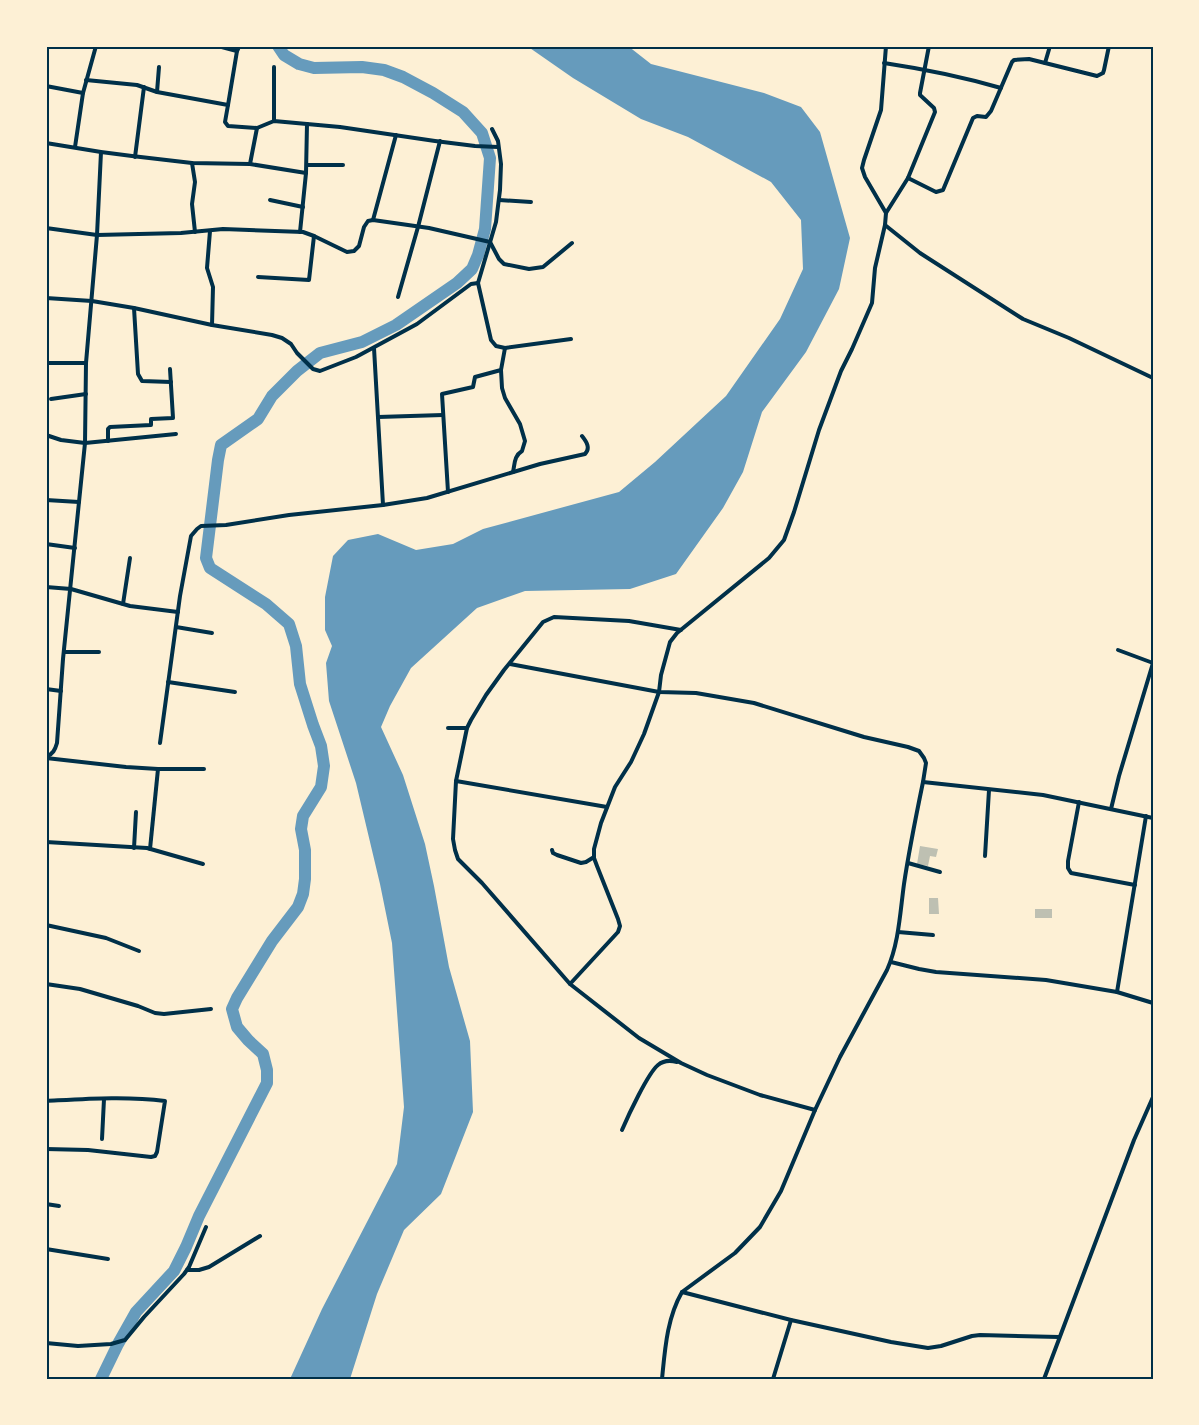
<svg xmlns="http://www.w3.org/2000/svg" width="1199" height="1425" viewBox="0 0 1199 1425" font-family="'Titillium Web',sans-serif">
<rect width="100%" height="100%" fill="#fdf0d5"/>
<path fill="#669bbc" d="M527,46H628L651,64L764,93L801,107L820,132L850,238L839,289L806,352L762,412L743,472L723,508L676,574L630,589L525,591L477,608L411,668L390,706L381,727L403,775L425,844L434,886L449,967L470,1041L473,1112L441,1194L404,1230L377,1294L350,1379H290L322,1309L397,1164L404,1107L392,943L380,884L356,783L329,701L326,663L332,646L325,630V597L333,556L348,540L378,534L416,550L453,544L483,529L619,492L655,462L726,396L780,319L803,269L801,220L771,182L688,137L641,119L573,78Z"/>
<g fill="none" stroke-linecap="round" stroke-linejoin="round">
<path stroke="#669bbc" stroke-width="12" d="M101,1379L118,1344L136,1312L174,1271L186,1247L199,1216L267,1083V1070L263,1054L248,1040L237,1027L232,1009L237,998L272,941L298,907L303,894L305,879V850L301,829L303,816L321,787L324,766L321,746L313,725L300,684L296,646L289,624L266,604L210,568L206,558L218,460L221,445L258,419L272,396L297,371L320,353L362,342L396,325L457,283L472,269L478,255L485,229L490,158L482,133L463,112L433,93L403,77L384,70L362,67L314,68L299,64L284,55L278,46"/>
</g>
<g fill="#bec0b2">
<path d="M920,846L938,849L936,857L930,856L928,866L917,864Z"/>
<path d="M929,898H938L939,914H929Z"/>
<rect x="1035" y="909" width="17" height="9"/>
</g>
<g fill="none" stroke-linecap="round" stroke-linejoin="round">
<g stroke="#003049" stroke-width="4">
<path d="M218,46L233,50L237,51L238,49L239,46"/>
<path d="M884,63C924,69 963,77 1001,88"/>
<path d="M1045,63L1050,46"/>
<path d="M86,80L137,85L157,92L228,105L225,122L228,126L257,128L274,121L340,127L435,141L475,146L498,147"/>
<path d="M46,86L83,93"/>
<path d="M157,92L159,67"/>
<path d="M228,105L237,51"/>
<path d="M274,121V67"/>
<path d="M492,129L498,141L501,164L500,190L496,222L478,283L491,340L496,346L505,348L571,339"/>
<path d="M46,143L101,152L132,156L192,163L250,164L306,173"/>
<path d="M75,147L83,93L96,46"/>
<path d="M135,157L144,87"/>
<path d="M192,163L195,182L192,204L195,232"/>
<path d="M250,164L257,128"/>
<path d="M307,165H343"/>
<path d="M908,178L936,192L943,190L973,118L977,116L986,117L991,111L1012,62L1014,60L1029,59L1097,76L1103,73L1104,70L1109,46"/>
<path d="M270,200L303,207"/>
<path d="M499,200L531,202"/>
<path d="M886,213L908,178L935,112L934,108L920,95V93L929,46"/>
<path d="M373,220L396,135"/>
<path d="M885,225L920,253L1023,319L1069,338L1153,378"/>
<path d="M46,228L97,235L181,233L223,229L303,232L314,236L347,252L354,251L359,246L364,227L368,221L373,220L429,228L490,242L499,259L504,264L529,269L543,267L572,243"/>
<path d="M210,231L207,268L213,287L212,325"/>
<path d="M300,232L306,173L307,124"/>
<path d="M258,277L309,280L314,236"/>
<path d="M398,297L418,227L440,141"/>
<path d="M46,298L92,301L134,308L212,325L272,335L282,338L291,344L297,353L313,369L320,371L356,357L417,324L471,284L478,283"/>
<path d="M134,308L138,374L142,381L171,382"/>
<path d="M374,348L383,505"/>
<path d="M46,363H86"/>
<path d="M501,370L502,388L505,398L520,424L525,441L522,451C514,456 515,463 513,472"/>
<path d="M51,399L86,394"/>
<path d="M378,417L443,415"/>
<path d="M46,435L61,440L85,443L176,434"/>
<path d="M108,441V429L110,427L151,425V419L173,418L170,369"/>
<path d="M448,492L442,394L473,387L475,377L501,370L505,348"/>
<path d="M46,500L79,502"/>
<path d="M46,544L75,548"/>
<path d="M46,587L71,589L130,606L178,612"/>
<path d="M123,604L130,558"/>
<path d="M176,627L212,633"/>
<path d="M1118,650L1153,663"/>
<path d="M64,652H99"/>
<path d="M510,664L659,692L696,693L754,703L864,737L908,747L919,751L924,758L926,763L923,782L1043,795L1153,818"/>
<path d="M168,682L235,692"/>
<path d="M46,689L61,691"/>
<path d="M448,728H467"/>
<path d="M160,743L180,596L191,536L197,529L201,526L226,525L289,515L383,505L427,498L540,464L585,454C591,448 586,441 582,436"/>
<path d="M46,757C53,754 55,750 57,743L63,659L85,443L86,363L97,235L101,152"/>
<path d="M46,758L126,767L158,769H204"/>
<path d="M456,781L607,807"/>
<path d="M1079,802L1068,861V868L1071,873L1135,885"/>
<path d="M1111,809L1119,776L1153,663"/>
<path d="M46,842L147,848L203,864"/>
<path d="M134,848L136,812"/>
<path d="M150,849L158,769"/>
<path d="M552,850L553,853L557,855L581,863L586,862L594,857"/>
<path d="M985,856L989,790"/>
<path d="M908,863L940,872"/>
<path d="M46,925L106,938L139,951"/>
<path d="M898,932L933,935"/>
<path d="M891,962L919,969L936,972L1046,980L1117,992L1153,1003"/>
<path d="M46,984L80,989L138,1006L155,1013L164,1014L211,1009"/>
<path d="M570,984L482,883L458,859L455,850L453,839L456,781L467,728L471,720L486,695L504,670L543,622L554,617L629,621L681,630"/>
<path d="M1117,992L1146,816"/>
<path d="M46,1101C85,1099 126,1096 165,1101L157,1152L155,1156L151,1157L88,1150L46,1149"/>
<path d="M815,1110L760,1095L707,1075L681,1063L639,1038L570,984L618,932L620,926L618,919L597,866L594,858V849L601,823L615,787L631,762L644,734L659,692L661,675L670,642L677,633L769,558L784,540L794,512L819,430L841,371L852,349L872,303L875,268L885,225L886,213L865,177L862,168L864,160L881,110L886,46"/>
<path d="M622,1130C628,1116 648,1073 658,1065C664,1060 670,1060 677,1062"/>
<path d="M102,1139L104,1099"/>
<path d="M46,1204L59,1206"/>
<path d="M46,1249L108,1259"/>
<path d="M187,1270H199L209,1267L260,1236"/>
<path d="M682,1292L791,1320L891,1342L928,1348L941,1346L972,1336L980,1335L1059,1337"/>
<path d="M46,1343L78,1346L111,1344L125,1340L144,1317L184,1274L189,1267L206,1227"/>
<path d="M662,1379C665,1349 667,1318 682,1292L735,1253L760,1227L781,1191L815,1110L840,1057L887,970C899,943 900,913 904,884C909,850 916,816 923,782"/>
<path d="M773,1379L791,1320"/>
<path d="M1044,1379L1134,1140L1153,1097"/>
</g>
</g>
<rect width="1199" height="1425" fill="none" stroke="#fdf0d5" stroke-width="95"/>
<rect x="48" y="48" width="1104" height="1330" fill="none" stroke="#003049" stroke-width="2"/>
</svg>
